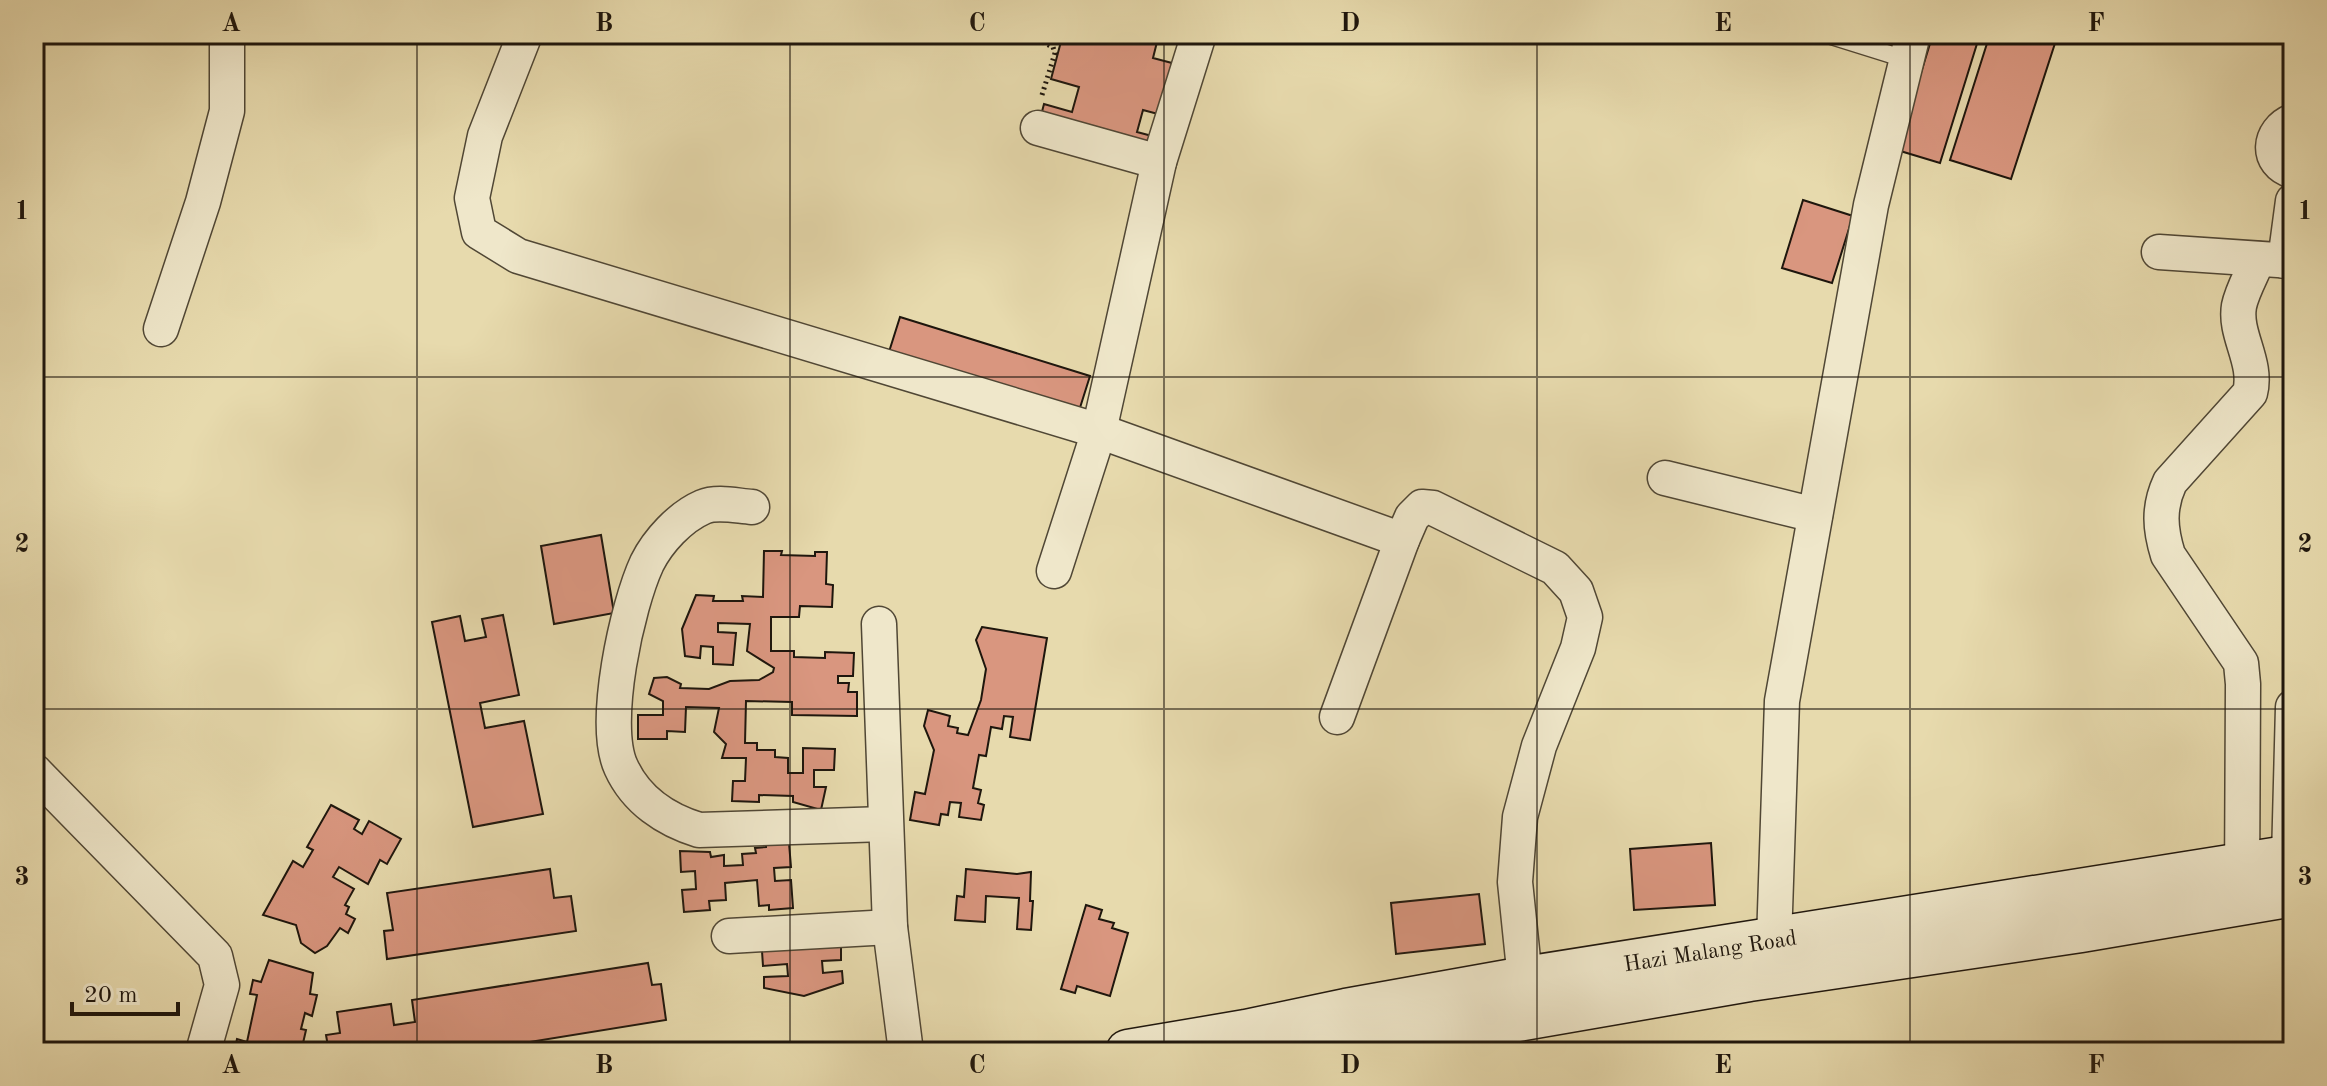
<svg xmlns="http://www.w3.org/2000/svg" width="2327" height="1086" viewBox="0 0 2327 1086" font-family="'Old Standard TT',serif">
<rect width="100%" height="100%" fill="#e7daad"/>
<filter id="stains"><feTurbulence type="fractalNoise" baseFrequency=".0025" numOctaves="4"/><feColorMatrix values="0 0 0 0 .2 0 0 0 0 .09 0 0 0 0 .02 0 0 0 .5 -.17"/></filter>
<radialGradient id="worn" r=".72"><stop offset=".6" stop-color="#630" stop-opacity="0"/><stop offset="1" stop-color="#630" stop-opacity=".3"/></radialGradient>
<g fill="#d9967f" stroke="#1e160d" stroke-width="2">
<path d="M1063,34H1159L1153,58L1172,63L1158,114L1143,110L1137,132L1152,136L1147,153L1039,123L1044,104L1072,112L1079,87L1051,79Z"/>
<path d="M1933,34H1980L1940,163L1897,150Z"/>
<path d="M1990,34H2058L2011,179L1950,160Z"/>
<path d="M1803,200L1853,216L1832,283L1782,268Z"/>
<path d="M900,317L1090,376L1078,414L888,355Z"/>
<path d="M601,535L614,613L554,624L541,546Z"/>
<path d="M764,551H782L781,555L815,556V552H827L826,584L833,585L832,607L800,606L799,617H771V651H794V657L825,658V652L854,653L853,676H838V683H849L848,692H857V716L792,715V702L746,701L745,743H757V750H775V757L788,758V773H803V748L835,749L834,770H814V787H826L821,810L793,802V796L759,795V802L732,801L733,781H745L746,758H722L726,744L714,732L719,708L686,707L685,732L667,731V739H638V715H663V701L649,694L654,678L667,677L681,684L680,688L709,689L730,681L759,680L773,672L774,668L747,651L750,624L718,623V632L736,633L733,665L713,664V647L701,646L700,658L685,656L682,629L696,595L714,596L713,601H743L742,596L763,597Z"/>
<path d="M503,615L519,695L480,703L485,728L524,721L543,814L473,827L432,622L460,616L465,641L486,637L482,619Z"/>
<path d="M982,627L1047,638L1030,740L1010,737L1013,717L1004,716L1002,729L991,727L986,756L979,755L973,788L981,790L978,803L984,805L981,820L959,817L961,803L950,802L948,815L941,814L939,825L910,820L915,792L925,794L934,750L924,726L928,710L950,716L948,726L958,728L957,733L968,735L981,700L986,669L976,640Z"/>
<path d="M331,805L359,820L354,829L362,834L369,821L401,839L387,864L380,860L368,884L339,867L333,877L354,889L345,905L349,907L346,914L355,919L348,933L340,928L327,946L315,953L301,943L296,925L263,915L293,861L303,867L313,850L307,847Z"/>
<path d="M789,843L791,867L774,868L775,881L791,880L793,908L769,910V905L759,906L757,880L725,883L726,900L709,901L710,910L684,912L682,890L696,889L695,871L681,872L680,851L710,852L711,857L724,855V866L743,865L742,854L756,853L755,848L766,847V844Z"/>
<path d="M1711,843L1715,905L1634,910L1630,849Z"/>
<path d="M550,869L554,898L571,896L576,931L387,959L384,931L393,930L387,893Z"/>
<path d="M966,869L1017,874L1031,872L1030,901H1033L1031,930L1017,929L1019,898L986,896L985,922L955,920L957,896L964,897Z"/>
<path d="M1479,894L1485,944L1396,954L1391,903Z"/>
<path d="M1086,905L1102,910L1099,919L1114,923L1112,928L1128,933L1110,996L1077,986L1075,993L1061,989Z"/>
<path d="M800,941L841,947V960L822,961L823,973L842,971L843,983L804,996L764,988V977L788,976L787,964L763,966L762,951Z"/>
<path d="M269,960L313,973L310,994L317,995L312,1016L305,1013L301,1029L306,1030L301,1052H234L237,1039L247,1042L257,995L250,994L253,980L261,982Z"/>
<path d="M648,963L652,985L661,984L666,1020L467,1052H329L326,1035L340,1033L337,1012L391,1004L394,1025L415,1022L412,1000Z"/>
</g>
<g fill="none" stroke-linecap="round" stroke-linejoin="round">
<defs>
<path id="service" d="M1825,34L1905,59"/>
<g id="minor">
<path d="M525,34L485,136L472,198L479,232L518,256L1099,431L1402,540"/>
<path d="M2293,121C2268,131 2265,163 2293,171"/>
<path d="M1038,128L1159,162"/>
<path d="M2159,252L2293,261"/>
<path d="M2285,261L2293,201"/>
<path d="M161,329L203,202L227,111V34"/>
<path d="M1665,478L1815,515"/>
<path d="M752,507C737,506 717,501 703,507C680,517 658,541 647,563C627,606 601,724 621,767C636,800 666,820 699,830L885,824"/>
<path d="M1054,571L1099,431L1159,162L1199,34"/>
<path d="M879,624L890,927L906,1052"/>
<path d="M1337,717L1402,540L1412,517L1422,507L1433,508L1555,568L1576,591L1585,617L1578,648L1539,746L1520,817L1515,882L1525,979"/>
<path d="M34,771L215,956L222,985L203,1052"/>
<path d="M2289,858L2293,707"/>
<path d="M2242,889L2243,684L2241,663L2168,555C2160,529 2158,508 2170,482L2250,393C2258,362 2234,335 2239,306C2242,291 2252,274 2258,259"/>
<path d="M729,936L890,927"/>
<path d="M1776,964L1774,941L1782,701L1871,205L1913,34"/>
</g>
<g id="secondary">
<path d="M1128,1052L1246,1032L1346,1011L1525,979L2293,857"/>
<path d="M1327,1052L1749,979L2081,930L2293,894"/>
</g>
</defs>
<use href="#service" stroke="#504735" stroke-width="19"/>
<use href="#minor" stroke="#504735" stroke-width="37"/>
<use href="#secondary" stroke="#1e160d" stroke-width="47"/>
<path stroke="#1e160d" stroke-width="5" stroke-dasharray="2 4" stroke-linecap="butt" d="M1042,95L1055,53L1053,47L1044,43L1046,34"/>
<use href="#service" stroke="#efe7ca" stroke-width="16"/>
<use href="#minor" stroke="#efe7ca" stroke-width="34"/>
<use href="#secondary" stroke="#efe7ca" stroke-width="44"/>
</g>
<path fill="none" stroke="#1e160d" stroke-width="2" stroke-opacity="0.55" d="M417,34V1052M790,34V1052M1164,34V1052M1537,34V1052M1910,34V1052M34,377H2293M34,709H2293"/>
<g text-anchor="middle" stroke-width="6" stroke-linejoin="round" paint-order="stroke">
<g font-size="22" fill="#1e160d" stroke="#efe7ca">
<text transform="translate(1710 950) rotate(-9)" y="8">Hazi Malang Road</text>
</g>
</g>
<rect width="2327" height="1086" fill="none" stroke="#e7daad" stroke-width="88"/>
<path d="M72 1002v12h106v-12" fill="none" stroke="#1e160d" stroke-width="4"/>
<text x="84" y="1002" font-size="24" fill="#1e160d" stroke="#efe7ca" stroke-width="6" paint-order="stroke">20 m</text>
<rect x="44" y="44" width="2239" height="998" fill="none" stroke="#1e160d" stroke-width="3"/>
<g font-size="26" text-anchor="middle" font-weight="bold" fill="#1e160d">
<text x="231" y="31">A</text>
<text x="604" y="31">B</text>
<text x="977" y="31">C</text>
<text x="1350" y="31">D</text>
<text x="1723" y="31">E</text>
<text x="2096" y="31">F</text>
<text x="22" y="219">1</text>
<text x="2305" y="219">1</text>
<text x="22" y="552">2</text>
<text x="2305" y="552">2</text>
<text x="22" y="885">3</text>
<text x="2305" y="885">3</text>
<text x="231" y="1073">A</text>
<text x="604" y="1073">B</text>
<text x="977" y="1073">C</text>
<text x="1350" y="1073">D</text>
<text x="1723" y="1073">E</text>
<text x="2096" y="1073">F</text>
</g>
<rect width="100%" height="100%" filter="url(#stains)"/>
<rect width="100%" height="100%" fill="url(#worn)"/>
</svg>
